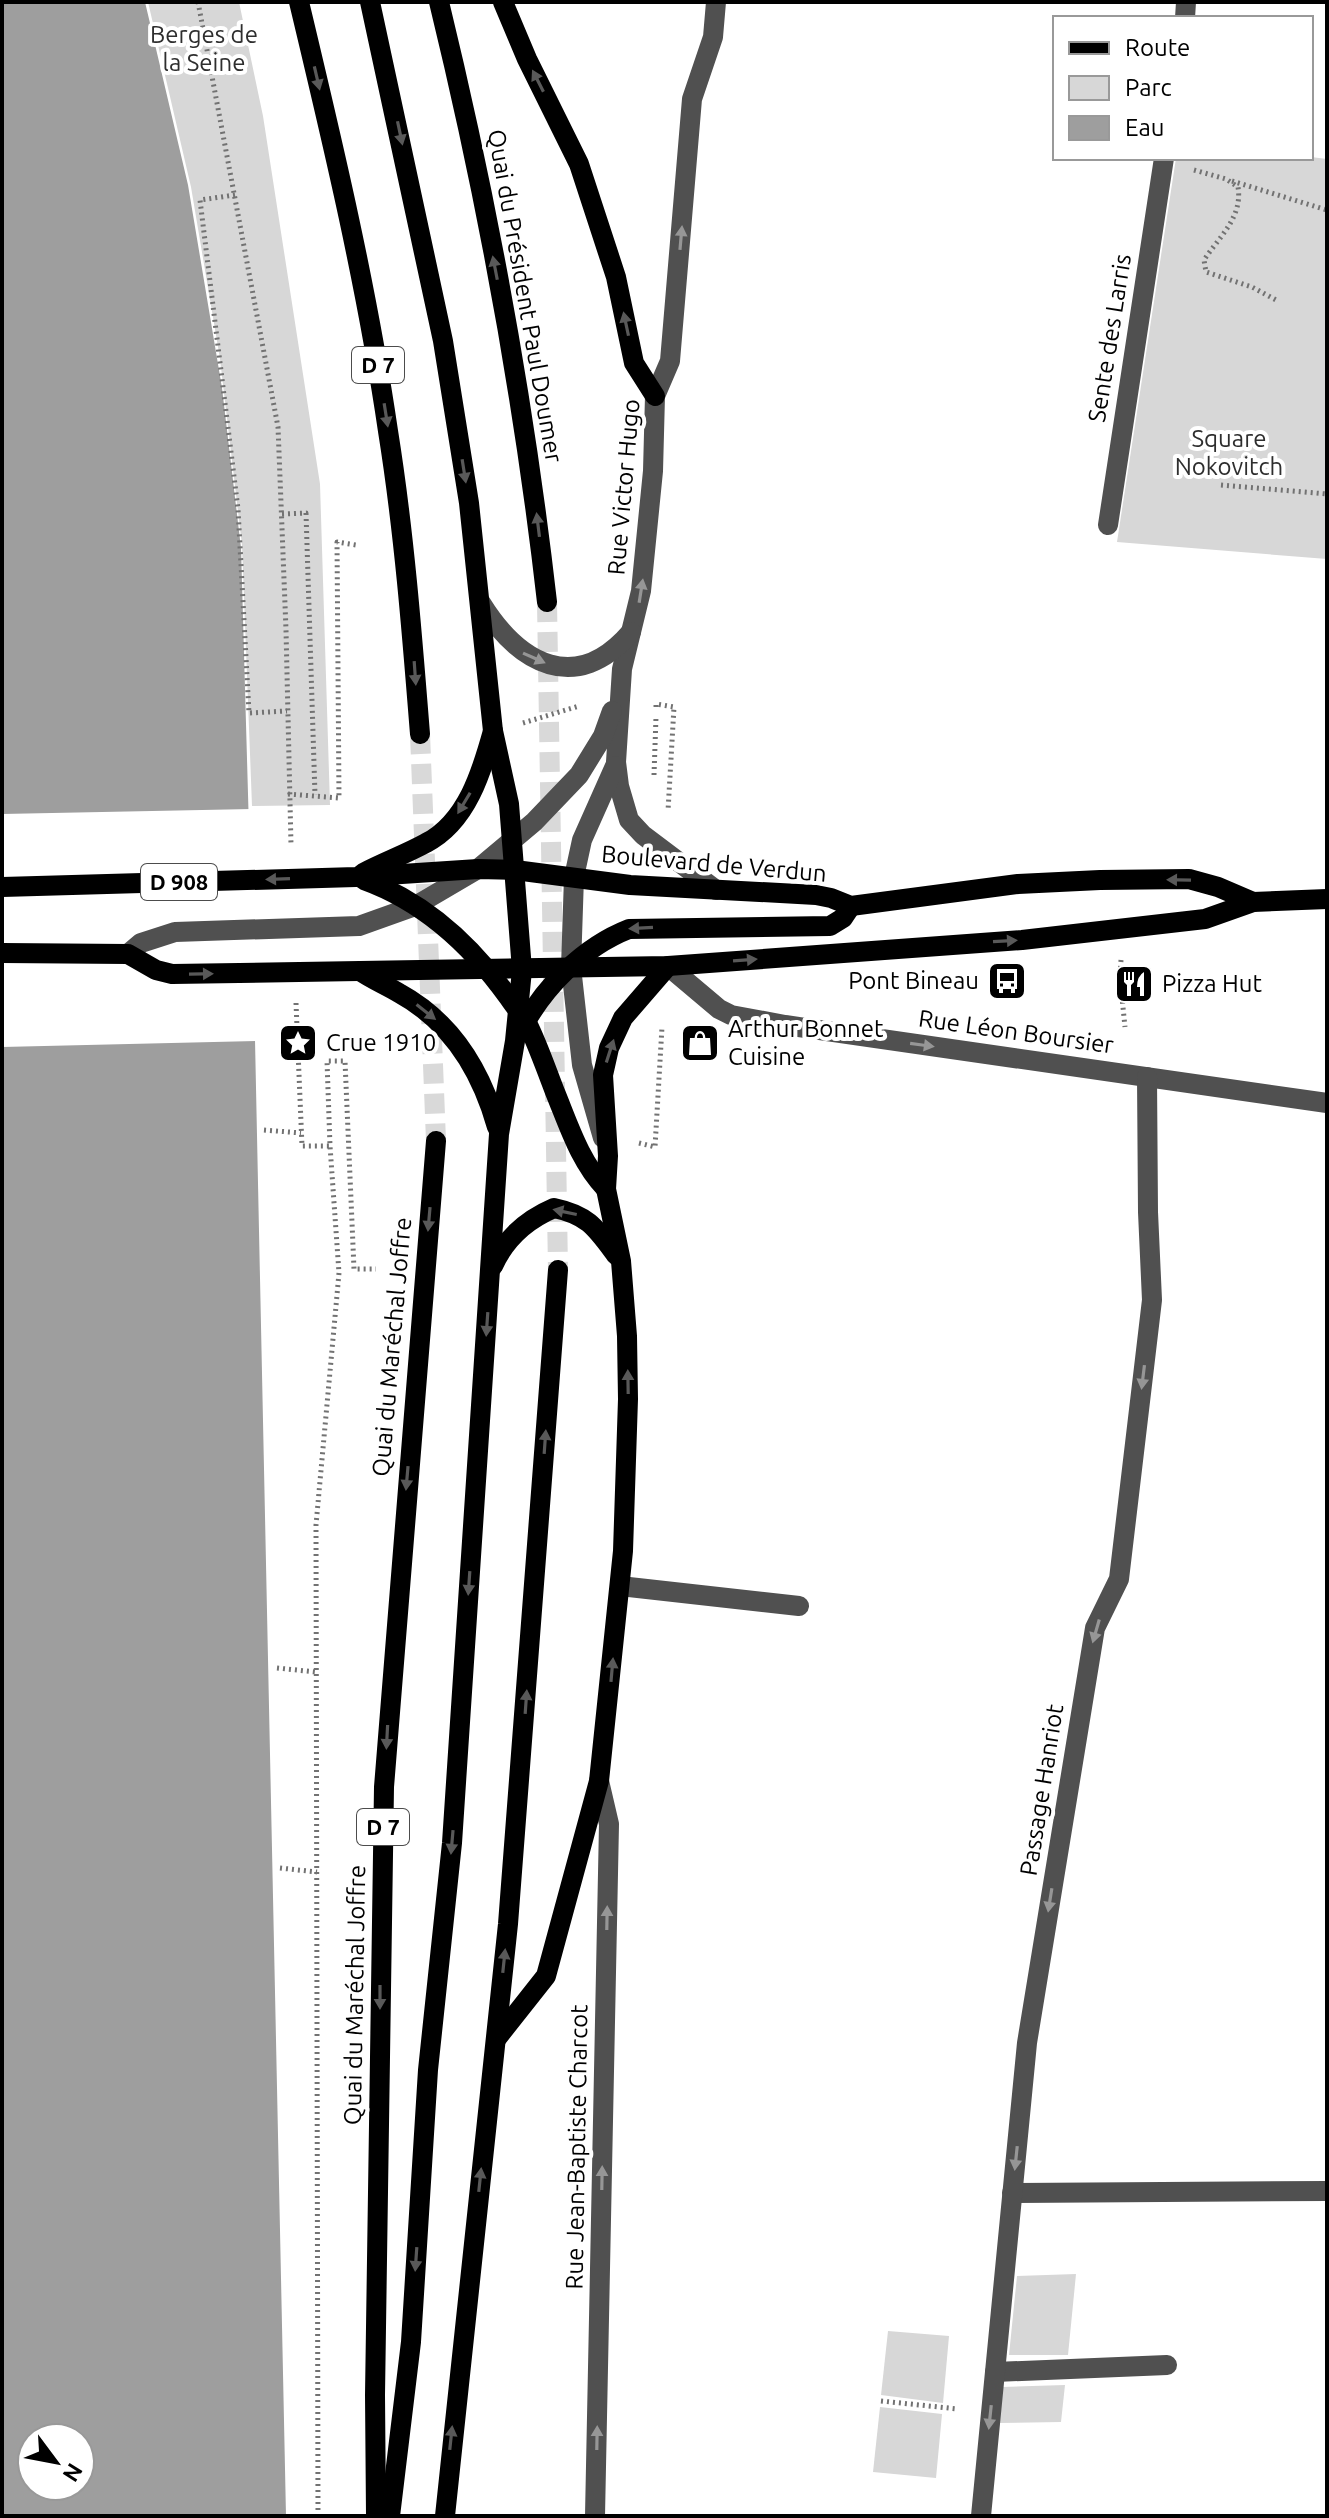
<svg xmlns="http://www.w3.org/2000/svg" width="1329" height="2518" viewBox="0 0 1329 2518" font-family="Ubuntu,sans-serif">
<rect width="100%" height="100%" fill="#fff"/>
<g fill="#d7d7d7">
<path d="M148,2H239L263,116L320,484L330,805L252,806L242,545L220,359L191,187Z"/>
<path d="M1311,157L1327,159V559L1117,542L1176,158Z"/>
<path d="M1076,2274L1068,2355H1009L1017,2276Z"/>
<path d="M888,2331L949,2336L943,2403L881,2395Z"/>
<path d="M1065,2385L1061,2422L998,2423L1002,2387Z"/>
<path d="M880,2407L942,2414L936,2478L873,2472Z"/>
</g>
<path fill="#9e9e9e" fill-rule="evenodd" d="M2,2H145L188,185L222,388L241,548L255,1040L286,2516H2ZM32,2438H80V2486H32Z"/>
<path fill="#fff" d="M252,809L259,1041L2,1047V814Z"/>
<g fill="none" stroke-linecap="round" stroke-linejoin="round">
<g stroke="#d9d9d9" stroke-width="20" stroke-dasharray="20 10" stroke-linecap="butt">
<path d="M547,602L558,1270"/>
<path d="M420,734L436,1141"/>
</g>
<g stroke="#727272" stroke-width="5" stroke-dasharray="2 4" stroke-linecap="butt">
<path d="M198,2L278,427L286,630L291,845"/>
<path d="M1194,170L1226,179L1238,187C1243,217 1219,237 1204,260L1206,272L1252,287L1276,300"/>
<path d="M1232,181L1327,210"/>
<path d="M235,195L200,200L238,509L249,713L287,711"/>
<path d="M1221,485L1327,494"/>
<path d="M282,514L306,513L315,795"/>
<path d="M656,707V704L674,707L668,811"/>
<path d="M523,723L579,706"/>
<path d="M654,775L656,717"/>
<path d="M288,794L339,798L337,542L356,545"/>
<path d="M1121,960L1120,978L1125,1027"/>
<path d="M296,1003L302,1146H330L327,1061H345L354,1269H376"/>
<path d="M264,1130L301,1133"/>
<path d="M639,1143L655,1147L662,1027"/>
<path d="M277,1668L316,1672"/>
<path d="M280,1868L317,1872"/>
<path d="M881,2401L958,2409"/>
<path d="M318,2516L316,1525L339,1273L330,1146"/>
</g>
<g stroke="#505050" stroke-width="20">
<path d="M716,2L713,37L692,99L670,361L655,396L653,471L641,591L622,669L616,762L619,786L629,820L643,835L716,890"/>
<path d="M1185,18L1186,2"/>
<path d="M1108,525L1164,158"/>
<path d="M481,603C519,664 576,696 631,632"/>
<path d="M128,954L141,943L175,932L359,926L415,906L478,869L534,822L579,775L603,736L612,711"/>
<path d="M668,966L719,1009L731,1015L785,1025L1327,1103"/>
<path d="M603,1138L582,1065L571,967L574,877L582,840L615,766"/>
<path d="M620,1586L799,1606"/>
<path d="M1012,2193L1327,2191"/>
<path d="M995,2372L1167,2365"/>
<path d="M595,2516L609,1824L599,1781"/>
<path d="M981,2516L1027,2043L1095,1628L1119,1579L1152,1300L1148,1212L1147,1077"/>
</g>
<g stroke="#000" stroke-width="20">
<path d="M299,2C333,144 367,287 388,431C404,531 412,633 420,734"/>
<path d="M370,2L443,341L469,503L493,731L509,804L522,970L515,1041L499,1134L452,1843L428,2070L411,2342L390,2516"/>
<path d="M439,2C487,199 524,400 547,602"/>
<path d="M503,2L527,59L579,164L616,277L634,363L655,396"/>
<path d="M363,873C384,862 406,854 426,843C467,822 482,771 493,731"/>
<path d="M364,880C425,902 472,946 509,998C515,1007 522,1015 527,1023C538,1045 546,1069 555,1092C569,1126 580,1162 606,1189"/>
<path d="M2,887L356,877L478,869L515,870L630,885L816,895L831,898L851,906L1018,884L1100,880L1189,879L1218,887L1253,902"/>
<path d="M2,953L128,954L156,970L172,974L668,966L1022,940L1205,919L1253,902L1327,899"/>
<path d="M360,971C373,980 386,985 399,993C452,1022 481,1070 497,1127"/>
<path d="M521,1030C544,987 583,947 629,929L830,926L843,918L851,906"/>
<path d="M493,1266C505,1239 526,1220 554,1208C588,1215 596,1228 616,1255"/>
<path d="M497,2038L546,1976L599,1781L623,1551L628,1399L627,1336L621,1261L606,1189L608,1156L603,1075L609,1048L623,1018L668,966"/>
<path d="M376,2516L375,2395L384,1787L436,1141"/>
<path d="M445,2516L508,1924L558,1270"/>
</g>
</g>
<defs><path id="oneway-solid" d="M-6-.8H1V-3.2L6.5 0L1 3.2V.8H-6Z" transform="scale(2)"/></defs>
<g fill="#595959">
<use href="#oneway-solid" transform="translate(317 78) rotate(77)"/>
<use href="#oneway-solid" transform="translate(538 81) rotate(-117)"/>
<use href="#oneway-solid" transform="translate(400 133) rotate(78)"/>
<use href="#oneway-solid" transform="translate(495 268) rotate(-101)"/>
<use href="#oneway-solid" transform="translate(626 324) rotate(-102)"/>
<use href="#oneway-solid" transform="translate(386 415) rotate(81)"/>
<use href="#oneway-solid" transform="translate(464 471) rotate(81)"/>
<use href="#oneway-solid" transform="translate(538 525) rotate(-97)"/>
<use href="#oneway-solid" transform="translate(415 673) rotate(86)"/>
<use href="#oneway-solid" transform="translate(464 803) rotate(121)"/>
<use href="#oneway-solid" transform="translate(278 879) rotate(178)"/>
<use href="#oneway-solid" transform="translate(1179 880) rotate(-179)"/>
<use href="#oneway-solid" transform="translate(641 928) rotate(177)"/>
<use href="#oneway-solid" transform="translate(1005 941) rotate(-3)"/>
<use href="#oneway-solid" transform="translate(745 960) rotate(-4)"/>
<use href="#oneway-solid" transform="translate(201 974) rotate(-1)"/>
<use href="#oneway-solid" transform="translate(426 1012) rotate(38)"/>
<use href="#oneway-solid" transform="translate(610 1051) rotate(-72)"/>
<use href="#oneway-solid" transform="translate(565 1212) rotate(-168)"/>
<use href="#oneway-solid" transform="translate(429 1219) rotate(95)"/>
<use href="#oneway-solid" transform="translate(487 1324) rotate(94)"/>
<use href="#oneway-solid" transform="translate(628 1382) rotate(-91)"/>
<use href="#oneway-solid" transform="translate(545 1442) rotate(-86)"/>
<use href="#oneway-solid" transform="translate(407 1478) rotate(95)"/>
<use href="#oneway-solid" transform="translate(469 1583) rotate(94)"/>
<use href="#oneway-solid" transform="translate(612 1670) rotate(-85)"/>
<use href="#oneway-solid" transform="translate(526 1702) rotate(-86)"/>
<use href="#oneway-solid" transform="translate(387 1737) rotate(93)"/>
<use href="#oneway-solid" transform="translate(452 1842) rotate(95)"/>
<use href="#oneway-solid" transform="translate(504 1961) rotate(-84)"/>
<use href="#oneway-solid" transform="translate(380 1997) rotate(90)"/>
<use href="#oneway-solid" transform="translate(480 2180) rotate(-84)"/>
<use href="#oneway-solid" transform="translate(416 2259) rotate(94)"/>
<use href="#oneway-solid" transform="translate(451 2438) rotate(-84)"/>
</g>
<g fill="#969696">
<use href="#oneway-solid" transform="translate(681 238) rotate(-85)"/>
<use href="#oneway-solid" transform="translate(641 591) rotate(-81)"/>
<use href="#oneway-solid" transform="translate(534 658) rotate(24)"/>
<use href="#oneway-solid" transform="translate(922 1045) rotate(8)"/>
<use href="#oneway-solid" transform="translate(1143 1377) rotate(97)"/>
<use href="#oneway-solid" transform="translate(1096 1631) rotate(106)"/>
<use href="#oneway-solid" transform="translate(1050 1900) rotate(99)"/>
<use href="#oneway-solid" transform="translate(607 1918) rotate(-89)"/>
<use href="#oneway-solid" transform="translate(1016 2158) rotate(96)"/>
<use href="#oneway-solid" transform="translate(602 2178) rotate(-89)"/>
<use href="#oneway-solid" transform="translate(990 2417) rotate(96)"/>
<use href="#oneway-solid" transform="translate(597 2438) rotate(-89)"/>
</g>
<defs>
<symbol id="bus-square" viewBox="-11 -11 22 22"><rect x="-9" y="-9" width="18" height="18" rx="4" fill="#000" stroke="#fff"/><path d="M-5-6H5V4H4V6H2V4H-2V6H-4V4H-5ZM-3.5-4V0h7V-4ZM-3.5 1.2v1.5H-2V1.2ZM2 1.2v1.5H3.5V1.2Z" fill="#fff"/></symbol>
<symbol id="restaurant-square" viewBox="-11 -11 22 22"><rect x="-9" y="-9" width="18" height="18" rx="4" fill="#000" stroke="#fff"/><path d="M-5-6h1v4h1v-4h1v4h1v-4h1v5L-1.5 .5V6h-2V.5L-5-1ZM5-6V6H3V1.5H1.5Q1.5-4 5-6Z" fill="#fff"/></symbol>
<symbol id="sight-square" viewBox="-11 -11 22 22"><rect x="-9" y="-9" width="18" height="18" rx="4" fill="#000" stroke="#fff"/><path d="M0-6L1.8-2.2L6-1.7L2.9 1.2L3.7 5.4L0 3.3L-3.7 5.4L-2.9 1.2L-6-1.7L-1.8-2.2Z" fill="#fff"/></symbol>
<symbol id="shop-square" viewBox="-11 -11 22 22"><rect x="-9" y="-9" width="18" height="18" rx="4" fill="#000" stroke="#fff"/><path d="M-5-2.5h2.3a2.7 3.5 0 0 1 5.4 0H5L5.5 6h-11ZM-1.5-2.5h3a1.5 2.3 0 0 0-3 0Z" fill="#fff"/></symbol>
</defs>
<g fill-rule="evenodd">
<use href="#bus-square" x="985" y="959" width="44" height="44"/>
<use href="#restaurant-square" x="1112" y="962" width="44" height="44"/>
<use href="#sight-square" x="276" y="1021" width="44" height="44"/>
<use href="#shop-square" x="678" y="1021" width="44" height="44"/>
</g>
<g text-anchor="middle" stroke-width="8" stroke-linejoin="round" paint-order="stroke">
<g fill="#fff" stroke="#4c4c4c" stroke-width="2">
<rect x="352" y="347" width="52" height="36" rx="6"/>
<rect x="141" y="864" width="76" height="36" rx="6"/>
<rect x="357" y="1809" width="52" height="36" rx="6"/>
</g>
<g font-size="22" font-weight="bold" fill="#000">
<text x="378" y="373">D 7</text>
<text x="179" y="890">D 908</text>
<text x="383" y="1835">D 7</text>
</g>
<g font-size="24" fill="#2e2e2e" stroke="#fff">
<text x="204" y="43">Berges de<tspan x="204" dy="28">la Seine</tspan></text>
<text x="1229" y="447">Square<tspan x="1229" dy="28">Nokovitch</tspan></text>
</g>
<g font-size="24" fill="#000" stroke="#fff">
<text transform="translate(525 296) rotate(80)" y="8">Quai du Président Paul Doumer</text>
<text transform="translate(1110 338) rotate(-81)" y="8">Sente des Larris</text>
<text transform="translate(624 487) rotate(-85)" y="8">Rue Victor Hugo</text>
<text transform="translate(714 864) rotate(5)" y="8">Boulevard de Verdun</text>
<text transform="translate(1016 1032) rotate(8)" y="8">Rue Léon Boursier</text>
<text transform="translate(392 1347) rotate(-85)" y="8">Quai du Maréchal Joffre</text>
<text transform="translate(1042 1790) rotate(-81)" y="8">Passage Hanriot</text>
<text transform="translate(355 1995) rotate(-89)" y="8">Quai du Maréchal Joffre</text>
<text transform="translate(577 2147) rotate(-89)" y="8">Rue Jean-Baptiste Charcot</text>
</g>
<g font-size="24" fill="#000" stroke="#fff" text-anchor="start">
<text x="979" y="989" text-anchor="end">Pont Bineau</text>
<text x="1162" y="992">Pizza Hut</text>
<text x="728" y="1037">Arthur Bonnet<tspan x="728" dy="28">Cuisine</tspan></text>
<text x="326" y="1051">Crue 1910</text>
</g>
</g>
<rect width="1329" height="2518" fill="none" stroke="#000000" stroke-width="8"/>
<rect x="1053" y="16" width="260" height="144" fill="#ffffff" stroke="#999999" stroke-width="2"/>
<rect x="1069" y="42" width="40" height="12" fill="#000000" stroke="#999999" stroke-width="2"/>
<text x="1125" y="56" font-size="24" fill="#000000">Route</text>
<rect x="1069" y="76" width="40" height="24" fill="#d7d7d7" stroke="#999999" stroke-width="2"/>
<text x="1125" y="96" font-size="24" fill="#000000">Parc</text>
<rect x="1069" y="116" width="40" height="24" fill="#9e9e9e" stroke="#999999" stroke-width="2"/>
<text x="1125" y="136" font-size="24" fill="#000000">Eau</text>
<g transform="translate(56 2462) rotate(122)"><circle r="38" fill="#ffffff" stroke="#999999" stroke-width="2"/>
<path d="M0-6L14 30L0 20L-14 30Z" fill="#000000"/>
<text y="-12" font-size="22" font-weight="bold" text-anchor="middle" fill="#000000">N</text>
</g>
</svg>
